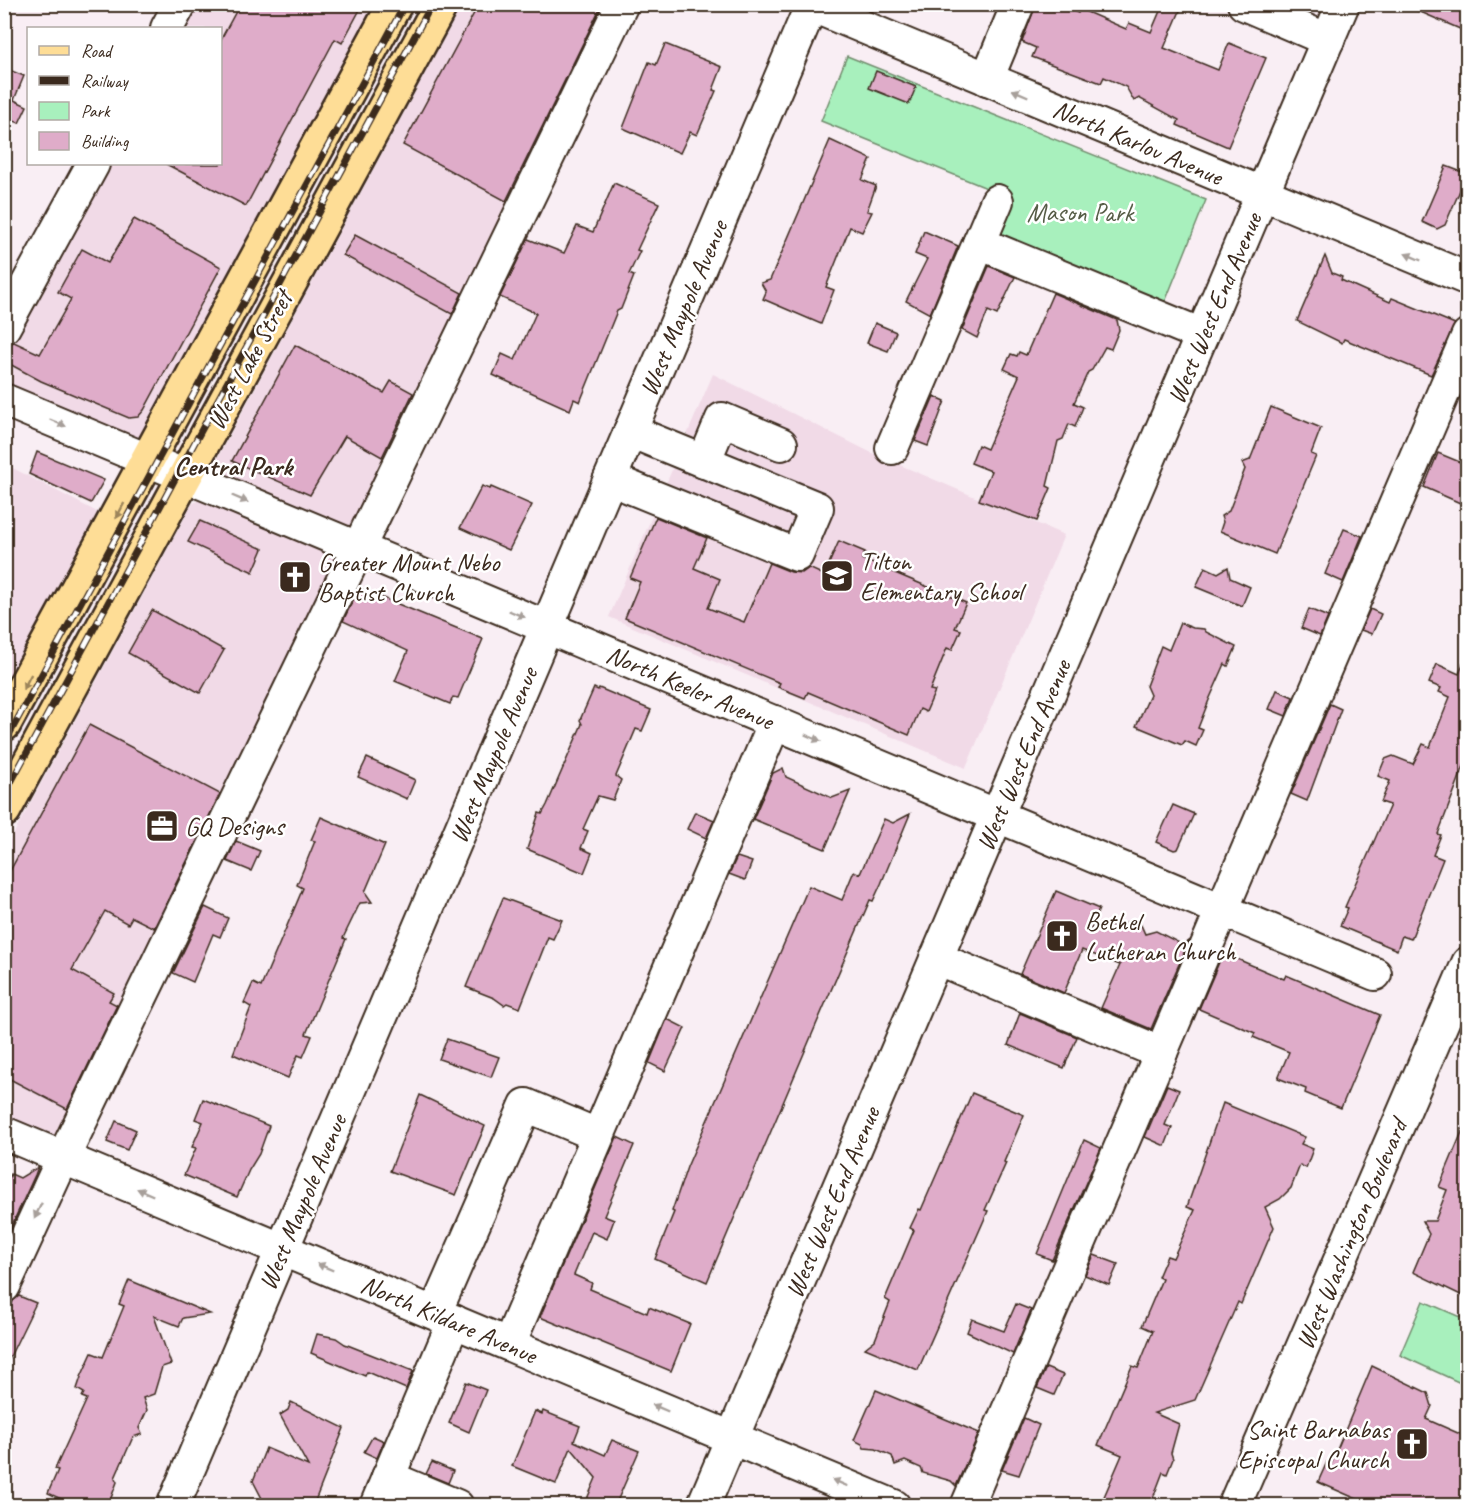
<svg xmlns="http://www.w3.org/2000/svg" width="1472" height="1510" viewBox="0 0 1472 1510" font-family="Caveat,sans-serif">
<rect width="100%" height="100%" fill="#f9eef4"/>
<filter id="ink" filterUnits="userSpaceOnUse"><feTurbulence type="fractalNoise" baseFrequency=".0167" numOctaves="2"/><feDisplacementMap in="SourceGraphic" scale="12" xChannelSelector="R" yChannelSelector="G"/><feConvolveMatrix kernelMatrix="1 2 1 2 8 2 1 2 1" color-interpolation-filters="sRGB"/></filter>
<g filter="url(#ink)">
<g fill="#f1dae7">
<path d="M180,5H375L146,430L138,440H130L5,385V327L93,164H220V28H167Z"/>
<path d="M462,5H622L365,538L213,472L212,468Z"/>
<path d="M713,374L872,453L1064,535L966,768L609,617Z"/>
<path d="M5,464L99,513L5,688Z"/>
<path d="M199,500L353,563L69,1147L5,1120V850L192,504Z"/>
</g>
<g fill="#a8f0bd" stroke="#728d6e" stroke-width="1.5">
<path d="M847,56L1206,200L1163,307L988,237L1004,195L821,121Z"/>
<path d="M1423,1301L1467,1320V1386L1400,1355Z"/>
</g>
<g fill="#dfacc9" stroke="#3b2a1e" stroke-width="1.5">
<path d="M240,4H363L342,43L335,39L246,206L166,164H220V41Z"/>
<path d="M479,4H602L506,201L403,145Z"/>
<path d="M1036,4L1053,10L1056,4L1078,13L1080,9L1126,29L1129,23L1151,32L1163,4H1183L1164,48L1218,70L1229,43L1266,58L1228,147L1177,125L1179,120L1139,98L1134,101L1126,87L1104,77L1101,83L1032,57L1036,48L1022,42Z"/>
<path d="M1402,4H1457L1467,9V32Z"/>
<path d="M665,44L722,67L713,90L716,91L697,135L690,132L680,153L623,128L649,62L656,65Z"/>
<path d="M4,68L24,76L14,100L27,106L19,123L6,117L4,121Z"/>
<path d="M876,71L916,87L909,104L869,88Z"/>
<path d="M830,140L871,159L862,180L876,186L867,211L872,212L862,232L850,227L826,287L834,290L821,324L763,299L766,292L761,283L770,280Z"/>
<path d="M1446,166L1467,174L1445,225L1437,229L1422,222Z"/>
<path d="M614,183L659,203L637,250L640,251L629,274L634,276L621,309L617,311L580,402L574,399L570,410L493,375L502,354L515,360L536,313L500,297L528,239L564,253L577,226L593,232Z"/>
<path d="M134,219L221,267L144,410L138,417L129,418L41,381L4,361V352L8,344L14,342L40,354L71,299L58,292L82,249L108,263Z"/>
<path d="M924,231L958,246L930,314L906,301L927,259L915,254Z"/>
<path d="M355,235L462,293L452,314L343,255Z"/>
<path d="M1325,256L1332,273L1342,277L1341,280L1390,302L1392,298L1455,324L1431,375L1344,339L1342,343L1297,321Z"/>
<path d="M989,266L1015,277L997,315L988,311L977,338L962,330Z"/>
<path d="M1053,293L1117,320L1119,330L1111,349L1105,347L1092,370L1088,372L1074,403L1083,407L1075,427L1069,424L1063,439L1058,441L1047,486L1051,488L1037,521L979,500L991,471L971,463L978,445L987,449L1019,376L1004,369L1011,354L1017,356L1019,352L1026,355Z"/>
<path d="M875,323L896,332L888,351L867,343Z"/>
<path d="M295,345L384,393L391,381L413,393L382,457L345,436L310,495L232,461Z"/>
<path d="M934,396L945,401L928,446L915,441Z"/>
<path d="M1271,407L1321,428L1311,454L1316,456L1275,554L1220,531L1223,522L1221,516L1229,511L1245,469L1242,463L1250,460Z"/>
<path d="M37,452L104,480L91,503L29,474Z"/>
<path d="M1438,453L1467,465V506L1424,487Z"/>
<path d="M482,486L490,489L491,487L532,505L509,550L460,528Z"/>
<path d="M656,517L707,538L694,568L720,579L708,608L744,622L769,563L791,572L802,573L809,568L824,575L839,541L865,552L862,559L966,603L955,628L961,630L952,650L947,648L930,690L935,691L926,712L920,709L909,735L808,692L805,698L778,687L780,683L625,618L640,582L630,578Z"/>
<path d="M200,521L263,549L253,572L188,542Z"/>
<path d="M1344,529L1362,536L1343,582L1325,574Z"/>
<path d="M1205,567L1218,573L1228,567L1230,578L1250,587L1242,606L1196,587Z"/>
<path d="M359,588L483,639L458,698L453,697L450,704L395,681L408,651L343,621Z"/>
<path d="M1309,609L1328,617L1320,636L1301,628Z"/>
<path d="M1370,609L1381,614L1372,634L1361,630Z"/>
<path d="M152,610L224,650L200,693L128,653Z"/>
<path d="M1180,623L1193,628L1204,629L1206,632L1236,647L1228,666L1225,664L1209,700L1198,728L1203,730L1196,746L1185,741L1182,745L1136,726L1150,695L1146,686L1161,646L1169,650Z"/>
<path d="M1466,656L1467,758L1438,834L1441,835L1433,855L1443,859L1411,939L1402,936L1397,950L1340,926L1348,908L1345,907L1390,805L1381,802L1390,781L1378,776L1385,759L1393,756L1413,764L1423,744L1430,747L1450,697L1439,692L1441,688L1429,683L1437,664L1459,674Z"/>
<path d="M594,688L598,690L599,688L651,710L642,731L636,729L616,776L621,780L613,800L598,796L583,829L588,831L581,848L592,853L584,873L527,849L539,813L542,814L547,805L582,724L580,720Z"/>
<path d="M1277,690L1293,697L1286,716L1269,709Z"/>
<path d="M1330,704L1341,709L1307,801L1291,794Z"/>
<path d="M89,725L220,794L154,928L132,917L128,924L105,911L72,970L114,993L109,1001L117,1005L67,1109L4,1076V882Z"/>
<path d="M367,758L415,780L407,799L358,777Z"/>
<path d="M783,768L786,777L832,798L850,791L825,849L753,819L773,773Z"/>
<path d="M1173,805L1194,814L1178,849L1174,850L1156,842Z"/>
<path d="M695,812L714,820L706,838L687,829Z"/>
<path d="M910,814L881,884L873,901L870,900L816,1025L707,1282L655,1259L674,1212L672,1211L687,1167L809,886L842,900L854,871L860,874L884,819L893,823Z"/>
<path d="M321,817L385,845L365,892L372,902L360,903L343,938L346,939L306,1034L312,1036L303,1057L298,1055L288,1078L233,1054L251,1007L244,1003L253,983L261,987L303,888L297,885L315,841L311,840Z"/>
<path d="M236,841L260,851L251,871L227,861Z"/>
<path d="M737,857L752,862L745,880L729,874Z"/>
<path d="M1056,891L1099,909L1090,931L1133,921L1140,923L1145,934L1156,931L1183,945L1189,941L1151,1029L1101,1008L1120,965L1082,950L1064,993L1020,974Z"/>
<path d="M503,898L562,920L553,939L548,937L520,1008L507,1003L504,1005L494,998L466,987Z"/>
<path d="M205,907L228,918L220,937L213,934L193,982L173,973Z"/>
<path d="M1223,953L1284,979L1286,975L1380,1015L1341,1108L1305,1093L1306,1089L1278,1078L1289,1052L1253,1037L1255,1033L1199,1009Z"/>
<path d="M1020,1013L1077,1037L1064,1068L1008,1045Z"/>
<path d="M667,1019L685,1028L665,1071L649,1063Z"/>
<path d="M447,1039L499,1057L491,1077L439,1059Z"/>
<path d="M1167,1085L1179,1090L1165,1125L1172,1128L1165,1146L1145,1137Z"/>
<path d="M972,1093L1024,1115L1004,1162L1006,1163L985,1210L988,1211L918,1370L865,1348L875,1340L890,1302L885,1299L914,1230L910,1228L919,1209L921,1210Z"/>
<path d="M420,1095L485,1126L456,1195L390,1171Z"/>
<path d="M203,1099L269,1126L259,1154L249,1170L237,1197L184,1175L196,1148L192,1147L203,1122L195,1119Z"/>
<path d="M1223,1103L1305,1137L1301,1144L1313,1149L1306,1168L1300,1165L1291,1188L1280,1199L1265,1207L1274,1227L1241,1304L1238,1302L1195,1400L1154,1413L1179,1424L1171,1453L1173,1459L1167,1474L1163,1472L1150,1506H1100L1122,1455L1098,1445L1132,1366L1138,1368L1153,1331L1142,1326L1162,1279L1158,1277L1167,1256L1173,1258L1195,1210L1187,1207Z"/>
<path d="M1467,1120V1298L1413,1272L1429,1234L1422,1221H1435L1447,1190L1439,1187Z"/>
<path d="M116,1121L136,1130L127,1150L107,1142Z"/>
<path d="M617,1137L634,1145L604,1216L614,1220L607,1239L592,1232L574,1275L592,1283L590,1289L647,1313L649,1307L690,1324L671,1371L540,1317Z"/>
<path d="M1084,1140L1101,1148L1052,1260L1037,1254Z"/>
<path d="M38,1167L35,1175L4,1242V1190L11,1174L20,1178Z"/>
<path d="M1094,1255L1118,1264L1109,1285L1085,1275Z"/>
<path d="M129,1280L210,1314L183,1318L179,1326L154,1316L171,1364L162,1367L154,1394L143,1398L147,1410L139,1428L142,1434L133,1437L115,1478L117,1482L108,1506H76L48,1493L58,1470L55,1469L87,1399L82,1397L84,1393L77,1389L81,1377L92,1353L103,1357L124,1306L119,1304Z"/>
<path d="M19,1296L36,1303L4,1369V1323L13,1301Z"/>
<path d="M1016,1304L1031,1310L1013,1354L967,1332L972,1319L1004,1331Z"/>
<path d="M317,1334L336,1338L345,1344L413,1371L406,1389L367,1372L365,1376L311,1353Z"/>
<path d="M1372,1366L1428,1393L1432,1406L1426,1419L1467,1437V1506H1373L1318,1482L1327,1462L1331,1464Z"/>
<path d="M1046,1368L1063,1375L1054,1395L1037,1388Z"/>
<path d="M466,1382L486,1390L469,1432L449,1423Z"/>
<path d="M876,1390L979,1433L956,1486L951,1481L923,1473L921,1468L905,1461L895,1465L892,1456L876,1449L864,1448L862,1444L854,1440Z"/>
<path d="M291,1402L344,1428L313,1506H266L253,1481L266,1448L308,1466L280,1415L288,1410Z"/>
<path d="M535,1411L542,1414L543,1411L580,1426L574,1441L605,1455L612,1440L639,1451L615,1506H584L596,1478L571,1448L556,1484L512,1466Z"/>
<path d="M1024,1418L1039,1425L1019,1475L1002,1470Z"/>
<path d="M373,1436L384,1441L377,1458L364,1452Z"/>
<path d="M432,1462L453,1471L448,1483L426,1474Z"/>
</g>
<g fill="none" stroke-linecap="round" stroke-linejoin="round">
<defs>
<g id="minor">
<path d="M808,4L1468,279"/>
<path d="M1244,4L1328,40"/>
<path d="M167,28L180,4"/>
<path d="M987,79L1018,4"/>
<path d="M979,243L1202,335"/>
<path d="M4,327L93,164"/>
<path d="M4,400L1375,974"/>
<path d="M892,448L997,201"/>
<path d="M704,462L722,419L781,444"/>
<path d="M610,479L797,555L817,508L630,431"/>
<path d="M936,958L1161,1053"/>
<path d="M4,1133L894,1506"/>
<path d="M4,1286L63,1158L622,4"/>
<path d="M435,1313L526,1105L597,1135"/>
<path d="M509,1344L775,722"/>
<path d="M388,1477L457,1506"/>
<path d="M173,1506L812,4"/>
<path d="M376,1506L454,1321"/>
<path d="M703,1506L1343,4"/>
<path d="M967,1506L1468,335"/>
<path d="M1234,1506L1468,963"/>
</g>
<g id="major">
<path d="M4,724L395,4"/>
<path d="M4,810L441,4"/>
</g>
</defs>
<use href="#minor" stroke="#3b2a1e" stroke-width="36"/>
<use href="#major" stroke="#3b2a1e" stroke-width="38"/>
<use href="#minor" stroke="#fff" stroke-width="32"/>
<use href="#major" stroke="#fedd96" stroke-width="33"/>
<defs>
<g id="rail">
<path d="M4,744L405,4"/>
<path d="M4,795L432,4"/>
</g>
</defs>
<use href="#rail" stroke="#3b2a1e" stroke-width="7"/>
<use href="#rail" stroke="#fff" stroke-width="4.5" stroke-dasharray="14" stroke-linecap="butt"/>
</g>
<defs><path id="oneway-solid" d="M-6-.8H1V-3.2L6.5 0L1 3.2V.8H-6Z" transform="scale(1.5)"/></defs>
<g fill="#a79f9a">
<use href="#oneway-solid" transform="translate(1020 93) rotate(-157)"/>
<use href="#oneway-solid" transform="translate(1413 257) rotate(-157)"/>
<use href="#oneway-solid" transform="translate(58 423) rotate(23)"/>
<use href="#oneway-solid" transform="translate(240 499) rotate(23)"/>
<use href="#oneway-solid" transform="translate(517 614) rotate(23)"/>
<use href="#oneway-solid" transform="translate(813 738) rotate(23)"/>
<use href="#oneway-solid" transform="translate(145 1192) rotate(-157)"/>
<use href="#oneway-solid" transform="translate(38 1211) rotate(115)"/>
<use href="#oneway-solid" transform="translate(325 1267) rotate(-157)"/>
<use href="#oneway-solid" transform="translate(660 1408) rotate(-157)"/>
<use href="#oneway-solid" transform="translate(840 1483) rotate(-157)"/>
</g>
<g fill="#9c845a">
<use href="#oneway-solid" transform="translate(120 511) rotate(118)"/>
<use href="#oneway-solid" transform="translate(27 682) rotate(118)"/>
</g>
</g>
<defs>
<symbol id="school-square" viewBox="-11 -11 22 22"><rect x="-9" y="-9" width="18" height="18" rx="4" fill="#3b2a1e" stroke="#fff"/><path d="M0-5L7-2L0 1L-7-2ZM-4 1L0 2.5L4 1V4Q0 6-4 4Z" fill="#fff"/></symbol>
<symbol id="church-square" viewBox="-11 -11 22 22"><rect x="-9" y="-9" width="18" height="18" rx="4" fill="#3b2a1e" stroke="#fff"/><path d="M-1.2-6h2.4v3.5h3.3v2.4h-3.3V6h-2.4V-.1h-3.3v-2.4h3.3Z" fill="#fff"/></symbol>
<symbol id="office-square" viewBox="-11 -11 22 22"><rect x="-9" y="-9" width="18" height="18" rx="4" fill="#3b2a1e" stroke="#fff"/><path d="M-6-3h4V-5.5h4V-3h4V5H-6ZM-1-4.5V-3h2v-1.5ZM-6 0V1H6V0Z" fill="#fff"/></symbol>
</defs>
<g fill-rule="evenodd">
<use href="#school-square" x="818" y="557" width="38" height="38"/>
<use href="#church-square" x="276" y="558" width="38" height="38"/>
<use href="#office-square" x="143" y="807" width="38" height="38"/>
<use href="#church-square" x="1043" y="917" width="38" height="38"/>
<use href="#church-square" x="1393" y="1425" width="38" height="38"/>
</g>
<g text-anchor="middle" stroke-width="5" stroke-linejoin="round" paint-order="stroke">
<g font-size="26" fill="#3b2a1e" stroke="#fff">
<text transform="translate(1138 142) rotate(23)" y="9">North Karlov Avenue</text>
<text transform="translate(683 308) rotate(-67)" y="9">West Maypole Avenue</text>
<text transform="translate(1214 308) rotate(-67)" y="9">West West End Avenue</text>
<text transform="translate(249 360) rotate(-62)" y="9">West Lake Street</text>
<text transform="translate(690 687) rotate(23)" y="9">North Keeler Avenue</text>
<text transform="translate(493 755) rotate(-67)" y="9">West Maypole Avenue</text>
<text transform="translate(1023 755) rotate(-67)" y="9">West West End Avenue</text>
<text transform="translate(302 1202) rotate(-67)" y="9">West Maypole Avenue</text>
<text transform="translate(832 1202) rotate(-67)" y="9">West West End Avenue</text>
<text transform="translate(1351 1234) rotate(-67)" y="9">West Washington Boulevard</text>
<text transform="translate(449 1319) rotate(23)" y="9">North Kildare Avenue</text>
</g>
<g font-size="26" fill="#565c46" stroke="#fff">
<text x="1080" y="221">Mason Park</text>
</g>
<g font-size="26" fill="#3b2a1e" stroke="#fff" text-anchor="start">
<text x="860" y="570">Tilton<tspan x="860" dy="30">Elementary School</tspan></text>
<text x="318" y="571">Greater Mount Nebo<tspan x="318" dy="30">Baptist Church</tspan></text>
<text x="185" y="835">GQ Designs</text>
<text x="1085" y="930">Bethel<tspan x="1085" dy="30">Lutheran Church</tspan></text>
<text x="1389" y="1438" text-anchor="end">Saint Barnabas<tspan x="1389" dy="30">Episcopal Church</tspan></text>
</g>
<g font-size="27" font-weight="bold" fill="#3b2a1e" stroke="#fff">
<text x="233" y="475">Central Park</text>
</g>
</g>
<rect width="1472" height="1510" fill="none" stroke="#fff" stroke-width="24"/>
<rect x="12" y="12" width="1448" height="1486" fill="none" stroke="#3b2a1e" stroke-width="2" filter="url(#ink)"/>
<rect x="27" y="27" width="195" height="138" fill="#ffffff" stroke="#b1aaa5" stroke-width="1.5"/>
<rect x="39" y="46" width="30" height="9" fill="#fedd96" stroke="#b1aaa5" stroke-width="1.5"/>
<text x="81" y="57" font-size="18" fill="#3b2a1e">Road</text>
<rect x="39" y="76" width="30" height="9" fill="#3b2a1e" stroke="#b1aaa5" stroke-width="1.5"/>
<text x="81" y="87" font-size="18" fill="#3b2a1e">Railway</text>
<rect x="39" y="102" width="30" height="18" fill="#a8f0bd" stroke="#b1aaa5" stroke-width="1.5"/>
<text x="81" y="117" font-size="18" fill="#3b2a1e">Park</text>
<rect x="39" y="132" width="30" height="18" fill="#dfacc9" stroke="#b1aaa5" stroke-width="1.5"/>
<text x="81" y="147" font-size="18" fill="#3b2a1e">Building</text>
</svg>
